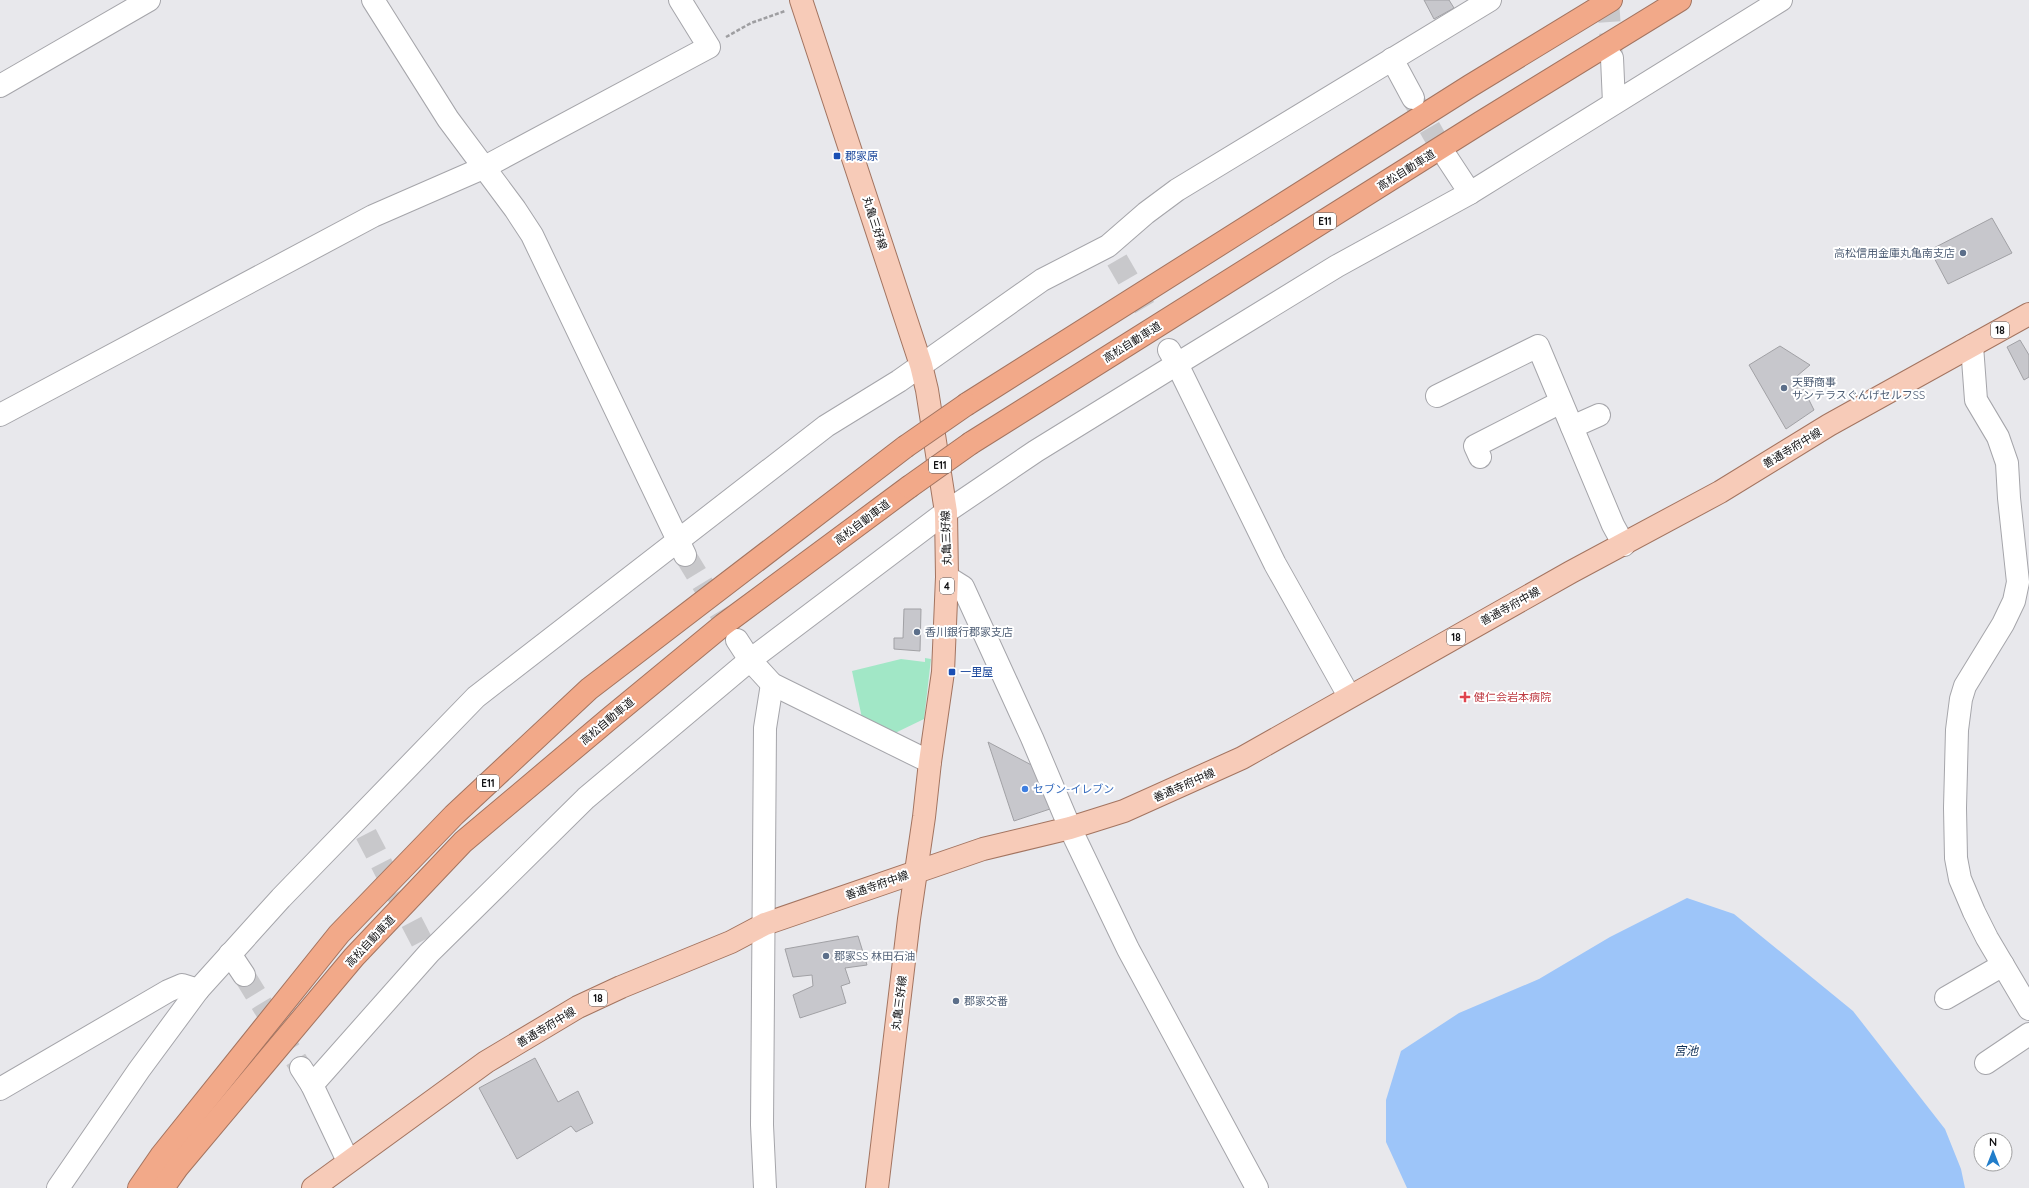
<svg xmlns="http://www.w3.org/2000/svg" width="2029" height="1188" viewBox="0 0 2029 1188" font-family="Quicksand,'Noto Sans JP',sans-serif">
<rect width="100%" height="100%" fill="#e8e8ec"/>
<path fill="#a1e7c6" d="M925,658L931,659L924,719L893,734L862,718L852,671L901,659L925,662Z"/>
<path fill="#9dc5f9" d="M1687,898L1734,914L1853,1011L1945,1129L1961,1169L1965,1188H1407L1386,1142V1100L1401,1051L1459,1013L1539,979L1610,937Z"/>
<g fill="#c7c7cc" stroke="#a1a1a5">
<path d="M1424,0H1449L1454,8L1434,19Z"/>
<path d="M1992,218L2012,253L1948,284L1930,250Z"/>
<path d="M2020,340L2029,355V377L2024,380L2007,347Z"/>
<path d="M1780,346L1810,365L1797,376L1814,410L1786,429L1749,365Z"/>
<path d="M904,609H921L920,651L894,649V638H903Z"/>
<path d="M988,742L1039,769L1053,808L1014,821Z"/>
<path d="M858,936L867,965L845,968L850,983L841,986L846,1003L800,1018L793,995L813,986L812,975L793,977L785,949Z"/>
<path d="M535,1058L558,1102L578,1091L593,1123L576,1132L571,1126L517,1159L479,1088Z"/>
</g>
<g fill="none" stroke-linecap="round" stroke-linejoin="round">
<g stroke="#c8c8cb" stroke-width="22" stroke-dasharray="22 11" stroke-linecap="butt">
<path d="M1608,0L1612,58"/>
<path d="M1413,99L1447,158"/>
<path d="M1117,260L1169,350"/>
<path d="M685,555L736,639"/>
<path d="M366,834L422,942"/>
<path d="M244,975L301,1068"/>
</g>
<defs>
<g id="minor">
<path d="M373,0L448,119L515,209L532,235L685,555"/>
<path d="M1612,58L1614,103"/>
<path d="M1392,59L1413,98"/>
<path d="M0,86L149,0"/>
<path d="M1447,158L1470,193"/>
<path d="M1972,346L1976,400L1998,437L2007,463L2009,498L2018,582L2014,601L2003,624L1965,686L1961,699L1957,730L1955,808L1956,858L1960,879L1974,912L1987,938L2029,1009"/>
<path d="M1169,350L1177,364L1275,564L1349,696"/>
<path d="M1437,396L1538,346L1613,525L1624,545"/>
<path d="M0,415L373,216L483,168L709,47L680,0"/>
<path d="M1572,427L1599,415"/>
<path d="M1480,457L1475,446L1561,402"/>
<path d="M947,577L963,587L1032,738L1070,828L1128,949L1257,1188"/>
<path d="M737,640L750,660L772,684L930,762"/>
<path d="M230,954L244,975"/>
<path d="M1946,998L2003,965"/>
<path d="M1986,1063L2029,1034"/>
<path d="M301,1068L312,1085L348,1161"/>
<path d="M312,1085L429,953L586,798L750,660L946,512L1036,451L1177,364L1337,266L1470,193L1781,0"/>
<path d="M0,1089L168,991L182,985L198,990"/>
<path d="M58,1188L139,1070L198,990L281,898L476,697L826,426L899,381L1042,280L1108,246L1146,213L1177,190L1490,0"/>
<path d="M765,1188L762,1125L765,728L772,684"/>
</g>
<g id="major">
<path d="M801,0L921,365L927,390L946,512L947,577L943,672L930,762L924,817L909,919L877,1188"/>
<path d="M313,1188L486,1062L578,1007L621,987L731,942L765,924L983,849L1070,828L1124,811L1242,758L1571,572L1720,492L1829,425L2029,314"/>
</g>
<g id="highway">
<path d="M967,404L1470,86L1611,0"/>
<path d="M971,443L1480,123L1680,0"/>
<path d="M139,1188L161,1156L339,934L454,815L589,689L905,447"/>
<path d="M163,1188L177,1168L354,957L463,842L609,719L723,625L909,487"/>
</g>
</defs>
<use href="#minor" stroke="#a5a5aa" stroke-width="24"/>
<use href="#major" stroke="#a37460" stroke-width="24"/>
<use href="#highway" stroke="#a37460" stroke-width="24"/>
<path stroke="#9e9ea1" stroke-width="2.5" stroke-dasharray="4 2" stroke-linecap="butt" d="M726,37L751,23L785,11"/>
<use href="#minor" stroke="#fff" stroke-width="22"/>
<use href="#major" stroke="#f7cbb8" stroke-width="22"/>
<use href="#highway" stroke="#f2a989" stroke-width="22"/>
<defs>
<g id="highway-bridge">
<path d="M905,447L967,404"/>
<path d="M909,487L971,443"/>
</g>
</defs>
<use href="#highway-bridge" stroke="#a37460" stroke-width="24" stroke-linecap="butt"/>
<use href="#highway-bridge" stroke="#f2a989" stroke-width="22"/>
</g>
<g fill="#1a4fb4" stroke="#fff" stroke-width="1.5">
<rect x="833" y="152" width="8" height="8" rx="2"/>
<rect x="948" y="668" width="8" height="8" rx="2"/>
</g>
<g fill="#5c6f8a" stroke="#fff" stroke-width="1.5">
<circle cx="1963" cy="253" r="4"/>
<circle cx="1784" cy="388" r="4"/>
<circle cx="917" cy="632" r="4"/>
<circle cx="826" cy="956" r="4"/>
<circle cx="956" cy="1001" r="4"/>
</g>
<path fill="#e0444e" stroke="#fff" stroke-width="1.5" d="M1463 691h4v4h4v4h-4v4h-4v-4h-4v-4h4z"/>
<circle fill="#3f7fe0" stroke="#fff" stroke-width="1.5" cx="1025" cy="789" r="4"/>
<g text-anchor="middle" stroke-width="4" stroke-linejoin="round" paint-order="stroke">
<g fill="#fff" stroke="#58585a" stroke-width="1">
<rect x="1314" y="213" width="22" height="16" rx="3"/>
<rect x="1991" y="322" width="18" height="16" rx="3"/>
<rect x="929" y="457" width="22" height="16" rx="3"/>
<rect x="940" y="578" width="14" height="16" rx="3"/>
<rect x="1447" y="629" width="18" height="16" rx="3"/>
<rect x="477" y="775" width="22" height="16" rx="3"/>
<rect x="589" y="990" width="18" height="16" rx="3"/>
</g>
<g font-size="10" font-weight="bold" fill="#111113">
<text x="1325" y="225">E11</text>
<text x="2000" y="334">18</text>
<text x="940" y="469">E11</text>
<text x="947" y="590">4</text>
<text x="1456" y="641">18</text>
<text x="488" y="787">E11</text>
<text x="598" y="1002">18</text>
</g>
<g font-size="11" fill="#164399" stroke="#fff" text-anchor="start">
<text x="845" y="160">郡家原</text>
<text x="960" y="676">一里屋</text>
</g>
<g font-size="11" fill="#111113" stroke="#fff">
<text transform="translate(1406 170) rotate(-32)" y="4">高松自動車道</text>
<text transform="translate(875 223) rotate(72)" y="4">丸亀三好線</text>
<text transform="translate(1132 342) rotate(-32)" y="4">高松自動車道</text>
<text transform="translate(1792 448) rotate(-31)" y="4">善通寺府中線</text>
<text transform="translate(862 522) rotate(-37)" y="4">高松自動車道</text>
<text transform="translate(946 538) rotate(-92)" y="4">丸亀三好線</text>
<text transform="translate(1510 606) rotate(-29)" y="4">善通寺府中線</text>
<text transform="translate(607 721) rotate(-40)" y="4">高松自動車道</text>
<text transform="translate(1184 785) rotate(-24)" y="4">善通寺府中線</text>
<text transform="translate(877 885) rotate(-19)" y="4">善通寺府中線</text>
<text transform="translate(370 941) rotate(-47)" y="4">高松自動車道</text>
<text transform="translate(899 1003) rotate(-83)" y="4">丸亀三好線</text>
<text transform="translate(546 1027) rotate(-31)" y="4">善通寺府中線</text>
</g>
<g font-size="11" fill="#4e5e75" stroke="#fff" text-anchor="start">
<text x="1955" y="257" text-anchor="end">高松信用金庫丸亀南支店</text>
<text x="1792" y="386">天野商事<tspan x="1792" dy="13">サンテラスぐんげセルフSS</tspan></text>
<text x="925" y="636">香川銀行郡家支店</text>
<text x="834" y="960">郡家SS 林田石油</text>
<text x="964" y="1005">郡家交番</text>
</g>
<g font-size="11" fill="#be3a42" stroke="#fff" text-anchor="start">
<text x="1474" y="701">健仁会岩本病院</text>
</g>
<g font-size="11" fill="#366cbe" stroke="#fff" text-anchor="start">
<text x="1033" y="793">セブン-イレブン</text>
</g>
<g font-size="12" font-style="italic" fill="#0e2f57" stroke="#fff">
<text x="1686" y="1055">宮池</text>
</g>
</g>
<g transform="translate(1993 1152)"><circle r="19" fill="#ffffff" stroke="#a0a0a1"/>
<path d="M0-3L7 15L0 10L-7 15Z" fill="#217dca"/>
<text y="-6" font-size="11" font-weight="bold" text-anchor="middle" fill="#111113">N</text>
</g>
</svg>
